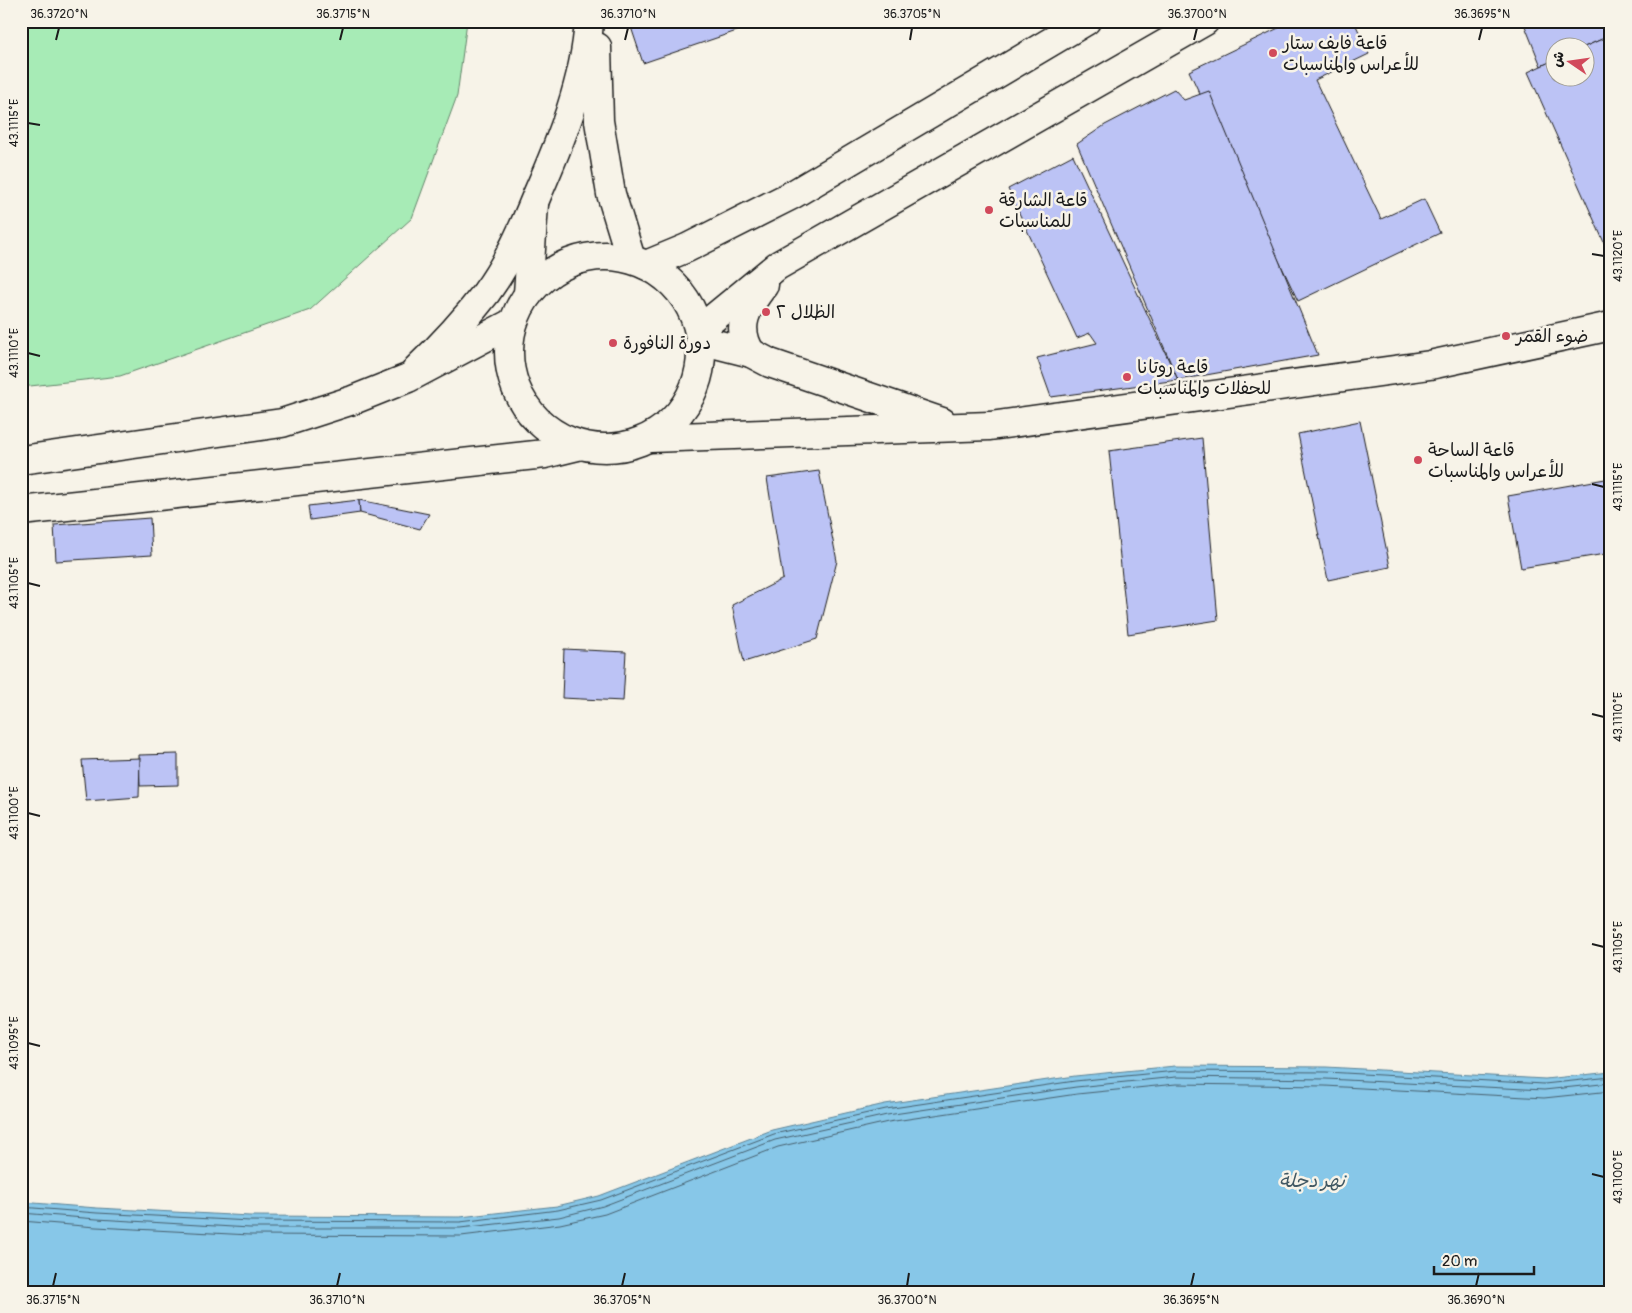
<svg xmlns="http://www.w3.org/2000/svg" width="1632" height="1313" viewBox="0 0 1632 1313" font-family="Pangolin,'Playpen Sans Arabic',sans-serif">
<rect width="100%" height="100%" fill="#f7f3e8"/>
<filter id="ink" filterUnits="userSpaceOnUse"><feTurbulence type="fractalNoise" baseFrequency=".02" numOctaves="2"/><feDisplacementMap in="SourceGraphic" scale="10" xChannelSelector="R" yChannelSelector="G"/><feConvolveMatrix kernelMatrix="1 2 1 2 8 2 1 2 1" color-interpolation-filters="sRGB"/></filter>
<g filter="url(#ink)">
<path fill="#a7ebb6" stroke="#628469" d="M21,21H467L457,96L412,218L310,310L120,376L21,387Z"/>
<path fill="#87c7e8" stroke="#5c8396" d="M1175,1066L1326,1067L1545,1079L1611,1072V1292H21V1202L97,1208L250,1216L460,1217L557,1206L599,1196L772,1130L885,1104L1075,1076Z"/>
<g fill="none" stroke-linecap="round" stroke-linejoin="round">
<g stroke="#47606e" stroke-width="1">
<path d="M21,1207L97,1213L250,1221L460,1222L558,1210L601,1200L774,1134L886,1109L1075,1081L1176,1071L1326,1072L1544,1084L1611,1077"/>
<path d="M21,1213L97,1219L250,1228H460L559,1217L603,1206L775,1140L887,1115L1076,1087L1176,1077L1326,1079L1544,1090L1611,1083"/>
<path d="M21,1221L96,1227L250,1235L461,1236L560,1224L605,1214L778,1147L888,1122L1077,1094L1176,1084L1325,1086L1544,1098L1611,1091"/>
</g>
</g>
<g fill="#bcc3f5" stroke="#1c1c1c">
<path d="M629,21H766L643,63Z"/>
<path d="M1293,21H1354L1369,54L1315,80L1381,219L1424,199L1440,233L1298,301L1189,71Z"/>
<path d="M1523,21H1606L1611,35L1582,48H1554V60L1541,66Z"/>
<path d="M1611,35V258L1528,72L1554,60V78H1584V48H1582Z"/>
<path d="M1174,89L1184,100L1209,91L1318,355L1178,380L1077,144L1105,125Z"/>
<path d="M1073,155L1178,380L1051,397L1037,358L1097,343L1090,333L1077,338L1008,189Z"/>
<path d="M1360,421L1390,567L1328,580L1298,434Z"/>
<path d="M1202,438L1218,620L1128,634L1109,451Z"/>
<path d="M819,471L837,561L817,639L744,662L732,605L783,579L767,478Z"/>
<path d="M1611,478V553L1521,568L1508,496Z"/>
<path d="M359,500L360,513L310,520L308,506Z"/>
<path d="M359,500L429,514L420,529L360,513Z"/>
<path d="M150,518L152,555L56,561L54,525Z"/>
<path d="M564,649L626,652L623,701L562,698Z"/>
<path d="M178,754V785L140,786L139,755Z"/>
<path d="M140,758L139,797L86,801L82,760Z"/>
</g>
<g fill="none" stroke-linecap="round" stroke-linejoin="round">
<defs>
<g id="street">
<path d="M597,47L599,121L611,194L631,259"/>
<path d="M700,340L751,353L770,363L942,422"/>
<path d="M417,369C442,345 465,320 486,293C508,263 523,229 537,195C561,140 585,82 589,21"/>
<path d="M650,438L990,426L1430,365L1611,326"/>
</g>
<g id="secondary">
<circle cx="605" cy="352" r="96"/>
<path d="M646,265L687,248L792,195L1086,21"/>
<path d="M528,294L534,204"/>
<path d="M699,330L777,266L1205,21"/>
<path d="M751,353C734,326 747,307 764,285"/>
<path d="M21,460L282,423L353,400L408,378L512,323"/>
<path d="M21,511L545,454L578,446"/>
</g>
</defs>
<use href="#street" stroke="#1c1c1c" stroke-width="31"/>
<use href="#secondary" stroke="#1c1c1c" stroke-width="31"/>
<use href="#street" stroke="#f7f3e8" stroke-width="28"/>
<use href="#secondary" stroke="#f7f3e8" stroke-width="28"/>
</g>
</g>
<path fill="none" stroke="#1c1c1c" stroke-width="2" d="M56,40L59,28M340,40L343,28M625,40L628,28M910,40L912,28M1194,40L1197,28M1479,40L1482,28M28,123L40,125M1592,254L1604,256M28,353L40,356M1592,484L1604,487M28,583L40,586M1592,714L1604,717M28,813L40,816M1592,944L1604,947M28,1043L40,1046M1592,1174L1604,1177M53,1286L56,1273M337,1286L340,1273M622,1286L625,1273M907,1286L909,1273M1191,1286L1194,1273M1476,1286L1479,1273"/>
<g fill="#d1495b" stroke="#f7f3e8" stroke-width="2">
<circle cx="1273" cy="53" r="5"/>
<circle cx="989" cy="210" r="5"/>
<circle cx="766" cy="312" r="5"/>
<circle cx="1506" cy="336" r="5"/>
<circle cx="613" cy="343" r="5"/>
<circle cx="1127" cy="377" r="5"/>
<circle cx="1418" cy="460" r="5"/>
</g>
<g text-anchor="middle" stroke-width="5" stroke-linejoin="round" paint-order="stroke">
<g font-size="18" fill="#1c1c1c" stroke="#f7f3e8" text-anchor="start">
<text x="1283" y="49">قاعة فايف ستار<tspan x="1283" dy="21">للأعراس والمناسبات</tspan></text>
<text x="999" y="206">قاعة الشارقة<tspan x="999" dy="21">للمناسبات</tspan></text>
<text x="776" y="318">الظلال ٢</text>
<text x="1516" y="342">ضوء القمر</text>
<text x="623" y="349">دورة النافورة</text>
<text x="1137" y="373">قاعة روتانا<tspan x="1137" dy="21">للحفلات والمناسبات</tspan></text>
<text x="1428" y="456">قاعة الساحة<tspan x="1428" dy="21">للأعراس والمناسبات</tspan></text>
</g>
<g font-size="19" font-style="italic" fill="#415863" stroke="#f7f3e8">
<text x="1312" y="1187">نهر دجلة</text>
</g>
</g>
<rect width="1632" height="1313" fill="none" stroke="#f7f3e8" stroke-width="55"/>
<g transform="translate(1570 62) rotate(283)"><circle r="24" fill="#f7f3e8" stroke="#9f9d96"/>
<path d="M0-4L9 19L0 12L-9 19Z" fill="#d1495b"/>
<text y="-8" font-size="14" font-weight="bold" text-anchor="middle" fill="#1c1c1c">ش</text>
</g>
<path d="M1434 1266v8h100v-8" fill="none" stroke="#1c1c1c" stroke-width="2.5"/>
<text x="1442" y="1266" font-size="15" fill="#1c1c1c" stroke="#f7f3e8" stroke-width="4" paint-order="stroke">20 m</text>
<rect x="28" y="28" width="1576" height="1258" fill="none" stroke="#1c1c1c" stroke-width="2"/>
<g font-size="12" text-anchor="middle" fill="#1c1c1c">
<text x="59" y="18">36.3720°N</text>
<text x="343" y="18">36.3715°N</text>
<text x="628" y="18">36.3710°N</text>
<text x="912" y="18">36.3705°N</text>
<text x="1197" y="18">36.3700°N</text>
<text x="1482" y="18">36.3695°N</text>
<text transform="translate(14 123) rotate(-90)" y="4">43.1115°E</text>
<text transform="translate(1618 256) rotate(-90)" y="4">43.1120°E</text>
<text transform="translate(14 353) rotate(-90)" y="4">43.1110°E</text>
<text transform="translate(1618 487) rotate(-90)" y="4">43.1115°E</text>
<text transform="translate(14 583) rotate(-90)" y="4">43.1105°E</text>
<text transform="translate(1618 717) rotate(-90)" y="4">43.1110°E</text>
<text transform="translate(14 813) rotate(-90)" y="4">43.1100°E</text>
<text transform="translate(1618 947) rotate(-90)" y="4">43.1105°E</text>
<text transform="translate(14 1043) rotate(-90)" y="4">43.1095°E</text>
<text transform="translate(1618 1177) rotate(-90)" y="4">43.1100°E</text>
<text x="53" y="1304">36.3715°N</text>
<text x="337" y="1304">36.3710°N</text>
<text x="622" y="1304">36.3705°N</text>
<text x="907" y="1304">36.3700°N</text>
<text x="1191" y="1304">36.3695°N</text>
<text x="1476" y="1304">36.3690°N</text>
</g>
</svg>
